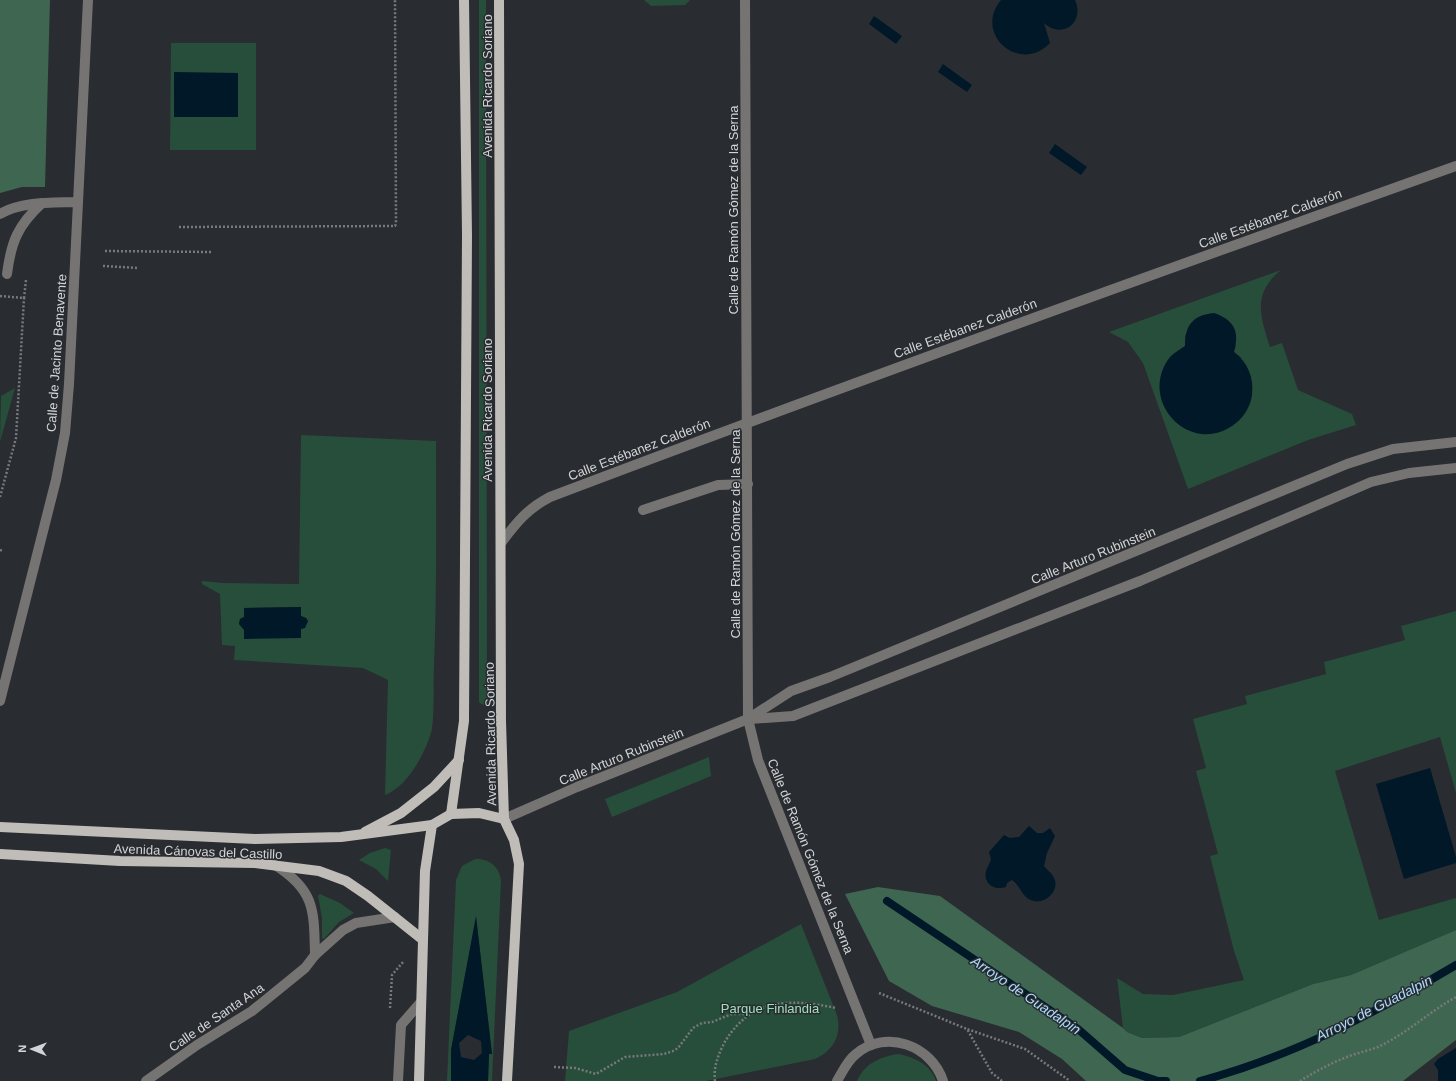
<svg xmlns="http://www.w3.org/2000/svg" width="1456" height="1081" viewBox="0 0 1456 1081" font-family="Arial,sans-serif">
<rect width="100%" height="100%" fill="#292c30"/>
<g fill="#274e3a" fill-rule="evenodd">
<path d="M479,0H486L487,702L485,705L481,704L479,702Z"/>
<path d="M644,0H690L685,5L651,6Z"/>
<path d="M171,43H256V150H170Z"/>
<path d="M1281,270C1252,294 1260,315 1270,347L1282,343L1298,390L1352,414L1356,425L1308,440L1188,489L1143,363L1128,342L1109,332ZM1185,335L1236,345L1234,352L1242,358L1171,357L1185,346Z"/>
<path d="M15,388L0,442L1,396Z"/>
<path d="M301,435L436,441C436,516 437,591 434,666C433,683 435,719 431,733C424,755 408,786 385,795L388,680L363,668L234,660L235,646L222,645L220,594L202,584V581L223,583L299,584ZM301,607V616L306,618L308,621L301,629V638H244L245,629L239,624L240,619L244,617V608Z"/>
<path d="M1456,611V793L1440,737L1335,771L1379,920L1456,898V930L1351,975L1313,984L1179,1037L1142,1038L1127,1032L1123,1028L1117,978L1143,994L1173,995L1244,980L1234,951L1210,856L1218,854L1196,771L1206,768L1193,719L1247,704L1245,696L1326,674L1324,662L1405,640L1401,626Z"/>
<path d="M709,757L711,776L612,817L605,799Z"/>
<path d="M385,848L391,850L388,881L376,869L359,860L370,853Z"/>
<path d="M475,859C489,858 500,867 501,881L492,1081H488L489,1054H492L476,918L451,1050V1081H447L456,880L462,866Z"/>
<path d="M320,894L340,903L354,913L339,922L324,939L322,938V918L318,896Z"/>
<path d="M801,924L837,1015C842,1035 834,1050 815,1059L706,1081H565L569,1031L677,992Z"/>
<path d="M898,1054C914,1057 930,1064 936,1081H857C865,1063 880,1057 898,1054Z"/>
</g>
<g fill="#3e6651">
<path d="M0,0H50L45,187H22L0,193Z"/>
<path d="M878,887L940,896L1123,1028L1127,1032L1142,1038L1179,1037L1313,984L1351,975L1456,930V1040L1403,1081H1086L1062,1059L1019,1032L932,1006L889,981L845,894Z"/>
</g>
<g fill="#001828" fill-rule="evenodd">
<path d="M1001,0H1075C1085,22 1063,40 1044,23L1050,43C1019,75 973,33 1001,0Z"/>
<path d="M874,16L902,36L896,44L869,24Z"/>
<path d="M943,64L972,85L967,92L938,72Z"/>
<path d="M174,72L238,73V117H174Z"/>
<path d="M1055,144L1087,167L1081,175L1049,153Z"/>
<path d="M1214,313C1234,320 1240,331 1234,352C1248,363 1254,377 1252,395C1251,405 1244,417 1236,423C1192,459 1136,401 1170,357C1174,353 1180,349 1185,346C1185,325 1193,315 1214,313Z"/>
<path d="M301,607V616L306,618L308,621L305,628L301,629V638L244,639V630L239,624L240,619L244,617V608Z"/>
<path d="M1430,768L1456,857V863L1404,879L1376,784Z"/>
<path d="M1029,826L1037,833H1043L1050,828L1055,836L1047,853L1044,866C1047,870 1052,873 1054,878C1060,890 1046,904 1034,901C1022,899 1021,886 1012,880L1007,883L1006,887C995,891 983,884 986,871C987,867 990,864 991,859L989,852L1004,835L1010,838L1019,837Z"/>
<path d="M476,916L492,1054H489L488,1081H451V1050ZM468,1035L481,1041L482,1053L474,1060L461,1057L459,1043Z"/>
<path d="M1456,1048V1081H1438V1070L1434,1064L1438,1059Z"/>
</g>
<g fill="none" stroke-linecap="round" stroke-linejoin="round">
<g stroke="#001828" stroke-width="8">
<path d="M887,901L1078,1029L1125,1070L1158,1081H1166"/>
<path d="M1200,1081C1291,1057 1375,1013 1456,965"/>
</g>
<g stroke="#77797c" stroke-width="2.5" stroke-dasharray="2 2" stroke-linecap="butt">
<path d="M179,227L395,226L396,224L395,0"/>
<path d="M105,251L211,252"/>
<path d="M103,266L139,268"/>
<path d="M0,296L24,298L26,280"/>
<path d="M0,497L16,438L24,298"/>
<path d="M0,550L3,551"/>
<path d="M879,993L967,1029"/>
<path d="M390,1008L392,975L403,962"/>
<path d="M554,1067L575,1068L596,1074L625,1057L664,1054L673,1051L678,1048L693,1028L702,1023L712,1022L732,1014H750"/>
<path d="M715,1081C713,1067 719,1052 726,1040C753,997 792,999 836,1008"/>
<path d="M1002,1081L992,1073L967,1029L1025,1049L1070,1081"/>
<path d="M1300,1081C1316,1071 1333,1062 1352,1055C1361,1052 1370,1050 1378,1047C1406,1034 1429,1012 1456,997"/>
</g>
<g stroke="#767472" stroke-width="10">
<path d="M745,0L748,719L758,760L871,1045"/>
<path d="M0,214C22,201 53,203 78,202"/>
<path d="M7,274C11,242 18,225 42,203"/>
<path d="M643,510L718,485L748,484"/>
<path d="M501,543C516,523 527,509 550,497C851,383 1153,274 1456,166"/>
<path d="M0,701L56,480L65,433L69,384L88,0"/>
<path d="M750,719L793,716L1140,581L1371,482L1409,473L1456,468"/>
<path d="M504,819L577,787L748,719L791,691L830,677L1347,464L1393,449L1456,442"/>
<path d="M275,865C315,890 314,910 315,955"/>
<path d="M146,1081L197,1045L252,1011L305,968L315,955L343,930L356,923L395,917"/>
<path d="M398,1081L401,1025L421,1002"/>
<path d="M837,1081C843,1071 847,1061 856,1054C886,1028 932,1046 943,1081"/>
</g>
<g stroke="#c0bdb8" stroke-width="10">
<path d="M499,0L501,721L504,819L514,840L519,864L507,1081"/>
<path d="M451,814L464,721L467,235L464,0"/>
<path d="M451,814L479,813L504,819"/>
<path d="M0,827L255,839L341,837L432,825"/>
<path d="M365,832L401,813L434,787L459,760"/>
<path d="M0,854L120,861L255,863L319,871L346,881L368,896L422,939"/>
<path d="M419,1081L425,871L432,825L451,814"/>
</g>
</g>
<g text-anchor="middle" stroke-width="3" stroke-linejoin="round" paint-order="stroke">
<g font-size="13" fill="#d2d4d6" stroke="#292c30">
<text transform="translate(487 86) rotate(-90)" y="5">Avenida Ricardo Soriano</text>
<text transform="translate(733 210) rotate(-90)" y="5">Calle de Ramón Gómez de la Serna</text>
<text transform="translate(1270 218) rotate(-20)" y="5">Calle Estébanez Calderón</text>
<text transform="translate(965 328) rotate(-20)" y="5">Calle Estébanez Calderón</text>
<text transform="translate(56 353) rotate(-86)" y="5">Calle de Jacinto Benavente</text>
<text transform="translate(487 410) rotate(-90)" y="5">Avenida Ricardo Soriano</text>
<text transform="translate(639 449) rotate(-21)" y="5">Calle Estébanez Calderón</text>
<text transform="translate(735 534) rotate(-90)" y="5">Calle de Ramón Gómez de la Serna</text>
<text transform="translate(1093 555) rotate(-22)" y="5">Calle Arturo Rubinstein</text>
<text transform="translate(490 734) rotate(-91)" y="5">Avenida Ricardo Soriano</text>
<text transform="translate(621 756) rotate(-22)" y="5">Calle Arturo Rubinstein</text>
<text transform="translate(198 851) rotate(2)" y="5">Avenida Cánovas del Castillo</text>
<text transform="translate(811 856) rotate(68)" y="5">Calle de Ramón Gómez de la Serna</text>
<text transform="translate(216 1017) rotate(-34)" y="5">Calle de Santa Ana</text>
</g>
<g font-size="13" fill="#9ce1bb" stroke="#292c30">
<text x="770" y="1013">Parque Finlandia</text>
</g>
<g font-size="14" font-style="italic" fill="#aadcfe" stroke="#292c30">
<text transform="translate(1026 995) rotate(34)" y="5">Arroyo de Guadalpin</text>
<text transform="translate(1374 1008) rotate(-27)" y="5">Arroyo de Guadalpin</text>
</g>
</g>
<g transform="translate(32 1049) rotate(271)" stroke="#292c30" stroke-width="3" paint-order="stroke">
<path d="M0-3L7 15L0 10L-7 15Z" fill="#d2d4d6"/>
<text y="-6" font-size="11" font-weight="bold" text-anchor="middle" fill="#d2d4d6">N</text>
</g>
</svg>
